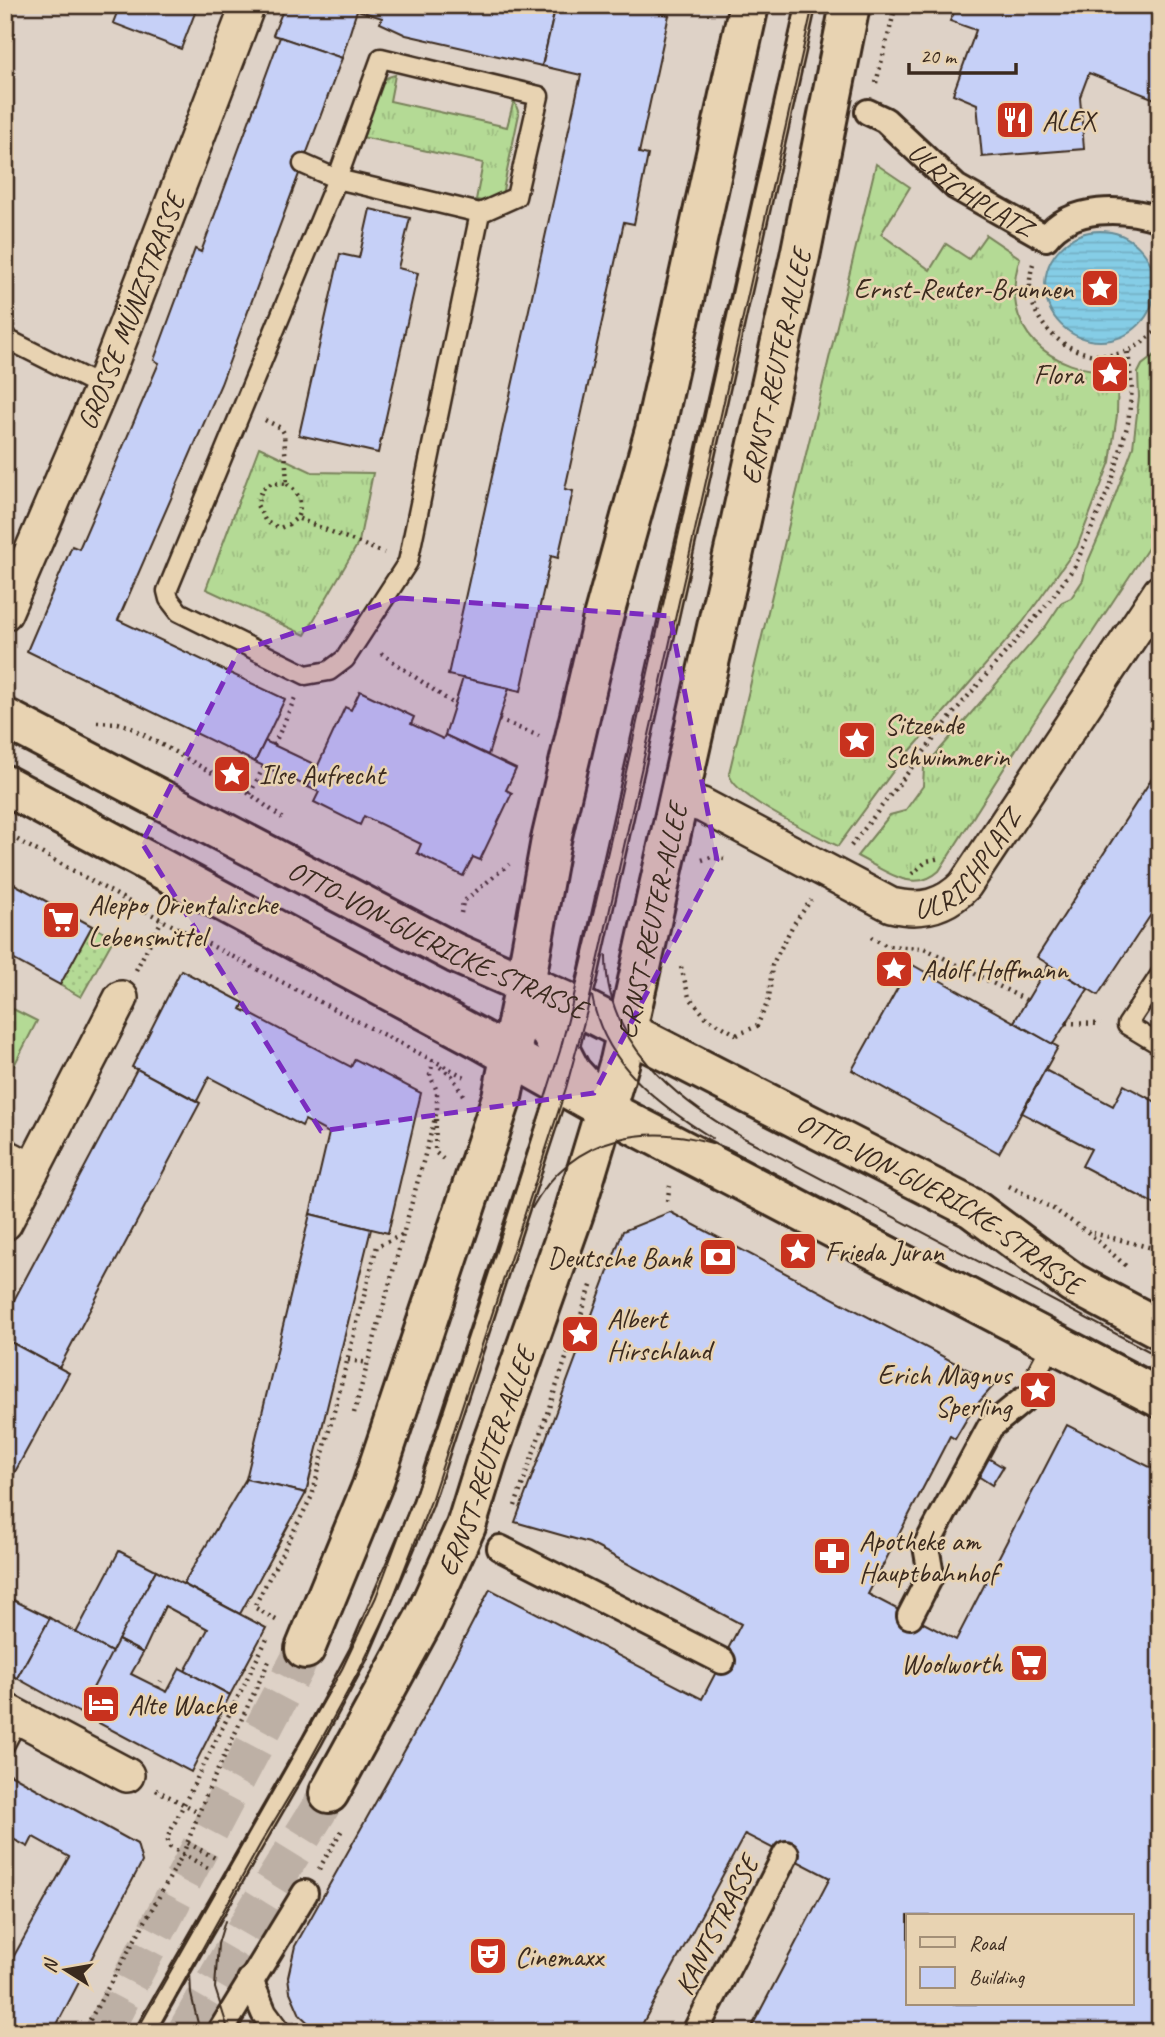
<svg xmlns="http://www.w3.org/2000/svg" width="1165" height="2037" viewBox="0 0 1165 2037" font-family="Caveat,sans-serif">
<defs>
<pattern id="grass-tufts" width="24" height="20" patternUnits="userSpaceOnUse" patternTransform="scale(1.75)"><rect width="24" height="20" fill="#b4da95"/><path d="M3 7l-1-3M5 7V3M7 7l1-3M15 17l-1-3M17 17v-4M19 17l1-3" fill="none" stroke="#9cbb80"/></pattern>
<pattern id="garden-dots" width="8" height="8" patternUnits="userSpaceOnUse" patternTransform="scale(1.75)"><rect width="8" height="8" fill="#b4da95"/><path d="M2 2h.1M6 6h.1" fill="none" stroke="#9cbb80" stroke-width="1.8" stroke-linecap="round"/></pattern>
<pattern id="water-rules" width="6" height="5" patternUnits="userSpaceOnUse" patternTransform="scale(1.75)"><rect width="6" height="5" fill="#85cde6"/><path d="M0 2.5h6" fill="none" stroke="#74b0c5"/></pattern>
</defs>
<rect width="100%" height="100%" fill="#ded2c7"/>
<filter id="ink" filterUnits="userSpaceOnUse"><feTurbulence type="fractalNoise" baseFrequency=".0143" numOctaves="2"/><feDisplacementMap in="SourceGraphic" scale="14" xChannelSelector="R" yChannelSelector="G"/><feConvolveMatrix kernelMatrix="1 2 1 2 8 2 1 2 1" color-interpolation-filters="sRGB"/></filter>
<g filter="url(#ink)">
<g fill="url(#grass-tufts)" stroke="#78825a" stroke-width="2">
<path d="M395,75L390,101L507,127L514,100L519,114L502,195L491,202L476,200L483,163L362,137C367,116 369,80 395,75Z"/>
<path d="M876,164L910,187L881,234L930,270L946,244L969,259L986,235L1020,258C997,329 1050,374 1118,371L1117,415L1110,462L1077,547L1023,622L897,766L838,846C816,835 731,796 729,773Z"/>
<path d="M1160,351V530L1034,721L939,871C913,895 883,869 857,856L890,815L905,811L923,786L924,768L1046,626L1062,602L1071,598L1083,580L1086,566L1106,520L1133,447L1139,397L1138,373L1142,365Z"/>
<path d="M259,447L312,472L373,473L359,542L305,635L206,589Z"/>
<path d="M5,1005L37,1021L5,1083Z"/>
</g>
<path fill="url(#garden-dots)" stroke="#78825a" stroke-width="2" d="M92,926L114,938L81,997L60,985Z"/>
<circle fill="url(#water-rules)" stroke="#678c96" stroke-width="2" cx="1100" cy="286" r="55"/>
<g fill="#c6d0f7" stroke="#3b2a1e" stroke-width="2" fill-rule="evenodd">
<path d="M120,5H198L181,49L113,23Z"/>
<path d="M285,5H556L542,66L406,35L380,23L382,18L357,10L342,58L273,35Z"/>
<path d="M556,5H623L669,15L639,153L648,155L634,224L624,222L565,489L573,491L566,523L558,558L551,556L521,691L448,675L581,75L542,66Z"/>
<path d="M958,5H1160V101L1089,73L1080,97L1084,149L982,157L977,104L953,94L976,30L950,21Z"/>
<path d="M280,37L342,58L221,384L118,620L285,699L255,762L27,651L72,546L79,549L159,363L154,360L195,249L201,252Z"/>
<path d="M370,209L410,218L398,268L418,273L378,453L299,435L340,254L359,258Z"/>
<path d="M463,678L509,688L488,755L445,735Z"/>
<path d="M360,691L414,717L411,724L443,739L445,735L516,769L506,790L512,793L480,860L473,857L463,876L417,853L421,844L364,816L360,825L314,802L319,792L308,787L345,707L351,710Z"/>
<path d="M265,741L318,766L308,787L255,762Z"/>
<path d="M1160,766V901L1098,995L1037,957Z"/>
<path d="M5,879L92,926L60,985L5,955Z"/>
<path d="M911,964L1058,1047L999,1153L852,1070Z"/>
<path d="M1048,965L1088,989L1053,1044L1014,1022Z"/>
<path d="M181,970L244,1003L241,1009L351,1067L355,1059L421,1093L388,1233L310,1214L329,1133L305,1120L302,1126L209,1077L197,1101L132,1067Z"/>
<path d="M137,1069L200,1103L59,1368L5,1339V1317Z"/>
<path d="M1045,1070L1113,1106L1124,1085L1160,1104V1207L1082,1166L1091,1149L1022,1113Z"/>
<path d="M670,1212L995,1384L972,1410L955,1439L950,1436L868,1594L956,1640L1067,1425L1160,1472V2032H749L830,1878L745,1834L638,2032H318L300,2015L290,1992L288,1977L295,1946L424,1716L490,1589L702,1699L741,1624L589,1543L515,1522L623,1231ZM908,1916H1132V2004H908Z"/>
<path d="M310,1214L371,1229L306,1493L246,1479Z"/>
<path d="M5,1339L69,1373L5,1490Z"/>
<path d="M988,1458L1003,1467L992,1485L978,1476Z"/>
<path d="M246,1479L306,1493L240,1614L183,1584Z"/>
<path d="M119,1551L156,1570L113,1653L76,1633Z"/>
<path d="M156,1570L266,1628L230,1695L185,1671L208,1629L165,1606L143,1653L118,1640Z"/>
<path d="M5,1596L50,1618L17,1678L5,1671Z"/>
<path d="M50,1618L113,1653L80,1713L17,1678Z"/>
<path d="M118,1640L143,1653L131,1674L167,1692L180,1668L230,1695L191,1772L80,1713Z"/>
<path d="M10,1774L137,1844L142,1862L53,2032H5V1972L69,1857L33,1837L28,1847L5,1835V1782Z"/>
</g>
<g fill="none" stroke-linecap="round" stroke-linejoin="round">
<g stroke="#bdb0a5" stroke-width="38" stroke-dasharray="38 19" stroke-linecap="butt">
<path d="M103,2032L305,1649"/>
<path d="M186,2032L256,1911L329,1793"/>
</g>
<defs>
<g id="service">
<path d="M303,164L337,179L480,213L408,562L345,659L329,671L306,675L179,612L169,599L167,591L337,179L381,58L539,96L516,197L480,213"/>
<path d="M5,338L102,387"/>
<path d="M1160,975L1127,1025L1160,1045"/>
<path d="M1038,1370L1053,1342"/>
<path d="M5,1744L19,1717"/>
<path d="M145,2032L312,1741L359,1653L423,1503L560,1084L588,976L806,5"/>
</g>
<g id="pedestrian">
<path id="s1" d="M868,112L885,120L956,187L1046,238C1071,205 1123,207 1160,219"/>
<path d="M500,1548L722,1661"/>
<path d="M910,1616L931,1575L926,1546L990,1427L1023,1400"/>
<path d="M250,1980L264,2013L278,2032"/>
<path d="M220,2032L305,1893"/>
<path d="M695,2032L786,1854"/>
</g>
<g id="minor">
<path id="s2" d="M5,613L102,387L248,5"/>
<path id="s3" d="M679,799L702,805L891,905C920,912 944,907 965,885L1160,592"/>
<path d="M5,1156L32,1170"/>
<path d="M5,1223L121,998"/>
<path d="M5,1710L127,1775"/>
</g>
<g id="tertiary">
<path id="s4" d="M5,718L455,953L587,1011L972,1208L1073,1283L1160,1329"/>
<path d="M5,785L480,1039L606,1110L1160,1398"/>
<path d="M525,984L571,1072L592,1095"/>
</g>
<g id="secondary">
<path d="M305,1649L372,1486L502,1097L525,984L551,840L603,618L655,430L749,5"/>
<path id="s5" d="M329,1793L424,1619L466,1526L487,1458L574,1213L620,1061L800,256L850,5"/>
</g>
</defs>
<use href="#service" stroke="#3b2a1e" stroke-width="23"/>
<use href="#pedestrian" stroke="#3b2a1e" stroke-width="30"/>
<use href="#minor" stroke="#3b2a1e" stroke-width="38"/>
<use href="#tertiary" stroke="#3b2a1e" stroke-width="44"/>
<use href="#secondary" stroke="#3b2a1e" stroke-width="44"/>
<g stroke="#3b2a1e" stroke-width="4.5" stroke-dasharray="2 5" stroke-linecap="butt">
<path d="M876,83L896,5"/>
<path d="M1033,264C1016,319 1072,369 1125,352C1139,347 1149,337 1160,327"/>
<path d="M265,420L281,428L284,433L287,484L272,483L262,489L257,505L266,522L280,528L289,524L297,518L384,553"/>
<path d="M287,484C300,493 303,503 297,518"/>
<path d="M381,653L455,705"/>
<path d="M499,720L539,736"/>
<path d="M97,722L118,723L128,726L250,794L282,818"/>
<path d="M274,745L295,698"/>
<path d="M250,794L264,766"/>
<path d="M5,833L162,920L465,1077"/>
<path d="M851,846L957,709L1049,602L1075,566L1111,484L1128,423L1132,389L1128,351"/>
<path d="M702,860L711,857L724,859"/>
<path d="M912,874L927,861L940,858"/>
<path d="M461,913L463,902L509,864"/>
<path d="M871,937L887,946L924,948L1026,1000"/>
<path d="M681,967L689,997L706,1017L737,1035"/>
<path d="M136,970L162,920"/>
<path d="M1066,1023L1101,1024"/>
<path d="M737,1035L757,1026L769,999L772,965L793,925L811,900"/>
<path d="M440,1067L452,1076L463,1095"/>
<path d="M436,1119L435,1152L443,1159"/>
<path d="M1009,1186L1052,1208L1089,1233L1126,1266"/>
<path d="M667,1201L670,1186"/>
<path d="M1093,1233L1160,1250"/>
<path d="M348,1360L369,1363"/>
<path d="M354,1413L437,1111V1091L430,1075L433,1061"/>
<path d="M515,1506L592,1283"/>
<path d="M276,1620L254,1607L312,1496L377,1246L402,1235"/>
<path d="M158,1688L161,1681"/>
<path d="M156,1790L199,1812"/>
<path d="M188,1843L215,1858"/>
<path d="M208,1868L170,1847L167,1838L267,1639"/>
<path d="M319,1869L343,1828"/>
<path d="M83,2032L183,1854L206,1795L269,1661"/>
</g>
<use href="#service" stroke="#e8d3b2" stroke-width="18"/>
<use href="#pedestrian" stroke="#e8d3b2" stroke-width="24"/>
<use href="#minor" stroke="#e8d3b2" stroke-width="33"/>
<use href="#tertiary" stroke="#e8d3b2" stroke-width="38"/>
<use href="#secondary" stroke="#e8d3b2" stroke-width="38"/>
<g stroke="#3b2a1e" stroke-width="2">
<path d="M606,955C605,1042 674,1099 744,1138L1160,1357"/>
<path d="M592,996C603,1063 659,1105 712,1138"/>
<path d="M532,1208C573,1133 653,1120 729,1149L1160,1376"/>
<path d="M225,1921L218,1944L215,1988L229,2032"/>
<path d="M190,1972L191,1994L200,2032"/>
<path d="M136,2032L342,1669L376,1597L427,1461L504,1227L560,1051L572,1004L616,817L796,5"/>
<path d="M156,2032L261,1843L303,1773L360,1669L388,1611L431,1501L566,1088L587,1011L813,5"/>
</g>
</g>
</g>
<path fill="#7b2cbf" fill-opacity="0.2" stroke="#7b2cbf" stroke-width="5" stroke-dasharray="14 9" stroke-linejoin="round" d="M400,598L670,616L717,860L594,1093L321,1131L142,843L239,651Z"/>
<defs>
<symbol id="restaurant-square" viewBox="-11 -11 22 22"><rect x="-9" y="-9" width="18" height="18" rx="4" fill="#c8321e" stroke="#e8d3b2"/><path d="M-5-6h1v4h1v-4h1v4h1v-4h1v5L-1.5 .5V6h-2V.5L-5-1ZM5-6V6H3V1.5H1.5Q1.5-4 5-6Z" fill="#fff"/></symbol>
<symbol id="sight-square" viewBox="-11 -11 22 22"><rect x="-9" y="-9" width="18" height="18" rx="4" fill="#c8321e" stroke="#e8d3b2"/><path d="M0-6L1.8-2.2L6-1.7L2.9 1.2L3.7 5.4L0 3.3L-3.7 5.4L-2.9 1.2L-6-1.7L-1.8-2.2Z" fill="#fff"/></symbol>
<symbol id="supermarket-square" viewBox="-11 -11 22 22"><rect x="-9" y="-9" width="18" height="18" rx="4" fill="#c8321e" stroke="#e8d3b2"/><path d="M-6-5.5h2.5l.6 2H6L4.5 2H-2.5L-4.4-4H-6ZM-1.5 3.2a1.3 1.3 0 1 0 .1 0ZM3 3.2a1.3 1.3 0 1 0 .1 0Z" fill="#fff"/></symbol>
<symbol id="bank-square" viewBox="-11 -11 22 22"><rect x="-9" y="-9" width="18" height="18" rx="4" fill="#c8321e" stroke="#e8d3b2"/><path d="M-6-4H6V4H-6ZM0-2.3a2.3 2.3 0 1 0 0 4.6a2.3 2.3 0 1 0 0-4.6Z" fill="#fff"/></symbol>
<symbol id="pharmacy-square" viewBox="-11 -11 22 22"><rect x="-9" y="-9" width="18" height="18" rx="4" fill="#c8321e" stroke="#e8d3b2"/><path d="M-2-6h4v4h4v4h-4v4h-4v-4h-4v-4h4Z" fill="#fff"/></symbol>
<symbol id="hotel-square" viewBox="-11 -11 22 22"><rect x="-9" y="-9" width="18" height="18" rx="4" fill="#c8321e" stroke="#e8d3b2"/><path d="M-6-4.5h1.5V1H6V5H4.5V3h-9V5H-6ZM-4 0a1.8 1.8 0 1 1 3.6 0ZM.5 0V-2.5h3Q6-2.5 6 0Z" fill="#fff"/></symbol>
<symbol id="theatre-square" viewBox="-11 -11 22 22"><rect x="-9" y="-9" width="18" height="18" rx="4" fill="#c8321e" stroke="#e8d3b2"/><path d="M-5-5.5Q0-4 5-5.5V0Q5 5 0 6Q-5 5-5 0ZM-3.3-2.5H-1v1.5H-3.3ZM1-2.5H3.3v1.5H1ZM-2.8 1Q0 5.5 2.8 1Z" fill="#fff"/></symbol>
</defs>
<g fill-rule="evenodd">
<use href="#restaurant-square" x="993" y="98" width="44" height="44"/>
<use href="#sight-square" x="1078" y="266" width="44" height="44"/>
<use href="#sight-square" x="1088" y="352" width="44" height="44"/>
<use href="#sight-square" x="835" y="718" width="44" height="44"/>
<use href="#sight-square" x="210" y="752" width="44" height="44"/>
<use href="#supermarket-square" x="39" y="898" width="44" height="44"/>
<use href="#sight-square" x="872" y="947" width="44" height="44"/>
<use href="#sight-square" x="776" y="1229" width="44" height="44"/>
<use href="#bank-square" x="696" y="1235" width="44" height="44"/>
<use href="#sight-square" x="558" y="1312" width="44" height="44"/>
<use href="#sight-square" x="1016" y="1368" width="44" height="44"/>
<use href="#pharmacy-square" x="810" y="1534" width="44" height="44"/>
<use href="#supermarket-square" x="1007" y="1641" width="44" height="44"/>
<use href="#hotel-square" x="79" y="1682" width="44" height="44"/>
<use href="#theatre-square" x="466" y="1934" width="44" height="44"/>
</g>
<g text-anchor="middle" stroke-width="5" stroke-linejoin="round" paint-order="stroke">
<g font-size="28" fill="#3b2a1e" stroke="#e8d3b2" text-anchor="start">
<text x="1042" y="130">ALEX</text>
<text x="1073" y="298" text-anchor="end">Ernst-Reuter-Brunnen</text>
<text x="1083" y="384" text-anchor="end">Flora</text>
<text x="884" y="734">Sitzende<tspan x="884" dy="32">Schwimmerin</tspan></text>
<text x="259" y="784">Ilse Aufrecht</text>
<text x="88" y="914">Aleppo Orientalische<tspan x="88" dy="32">Lebensmittel</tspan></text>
<text x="921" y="979">Adolf Hoffmann</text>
<text x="825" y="1261">Frieda Juran</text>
<text x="691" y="1267" text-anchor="end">Deutsche Bank</text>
<text x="607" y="1328">Albert<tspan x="607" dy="32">Hirschland</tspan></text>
<text x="1011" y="1384" text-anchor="end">Erich Magnus<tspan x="1011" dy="32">Sperling</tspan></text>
<text x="859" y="1550">Apotheke am<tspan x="859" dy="32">Hauptbahnhof</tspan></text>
<text x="1002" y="1673" text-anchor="end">Woolworth</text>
<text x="128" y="1714">Alte Wache</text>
<text x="515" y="1966">Cinemaxx</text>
</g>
<g font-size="28" fill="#3b2a1e" stroke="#e8d3b2">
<text dy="10" stroke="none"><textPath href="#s1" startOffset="130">ULRICHPLATZ</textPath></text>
<text dy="10" stroke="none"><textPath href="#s2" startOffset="327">GROSSE MÜNZSTRASSE</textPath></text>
<text dy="10" stroke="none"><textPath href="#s5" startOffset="1502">ERNST-REUTER-ALLEE</textPath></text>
<text dy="10" stroke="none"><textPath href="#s3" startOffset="334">ULRICHPLATZ</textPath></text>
<text dy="10" stroke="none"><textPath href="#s5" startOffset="934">ERNST-REUTER-ALLEE</textPath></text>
<text dy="10" stroke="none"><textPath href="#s4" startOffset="486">OTTO-VON-GUERICKE-STRASSE</textPath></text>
<text dy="10" stroke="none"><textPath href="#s4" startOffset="1054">OTTO-VON-GUERICKE-STRASSE</textPath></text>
<text dy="10" stroke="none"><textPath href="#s5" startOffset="368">ERNST-REUTER-ALLEE</textPath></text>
<text transform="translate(716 1925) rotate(-63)" y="10">KANTSTRASSE</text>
</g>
</g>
<rect width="1165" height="2037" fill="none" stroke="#e8d3b2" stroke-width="28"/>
<rect x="14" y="14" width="1137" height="2009" fill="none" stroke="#3b2a1e" stroke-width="2.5" filter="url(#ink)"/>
<rect x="906" y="1914" width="228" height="91" fill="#e8d3b2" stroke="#a38f77" stroke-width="2"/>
<rect x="920" y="1937" width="35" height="10" fill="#e8d3b2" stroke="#a38f77" stroke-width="2"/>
<text x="969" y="1950" font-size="21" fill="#3b2a1e">Road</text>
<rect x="920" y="1967" width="35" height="21" fill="#c6d0f7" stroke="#a38f77" stroke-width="2"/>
<text x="969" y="1984" font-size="21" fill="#3b2a1e">Building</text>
<g transform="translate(66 1970) rotate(281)" stroke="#e8d3b2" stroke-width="5" paint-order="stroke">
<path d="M0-5L12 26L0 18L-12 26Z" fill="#3b2a1e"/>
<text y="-10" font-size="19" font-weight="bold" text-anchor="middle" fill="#3b2a1e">N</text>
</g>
<path d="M909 63v10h107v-10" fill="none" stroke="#3b2a1e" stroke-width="3.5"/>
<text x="920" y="63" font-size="21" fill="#3b2a1e" stroke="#e8d3b2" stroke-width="5" paint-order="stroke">20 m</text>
</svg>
